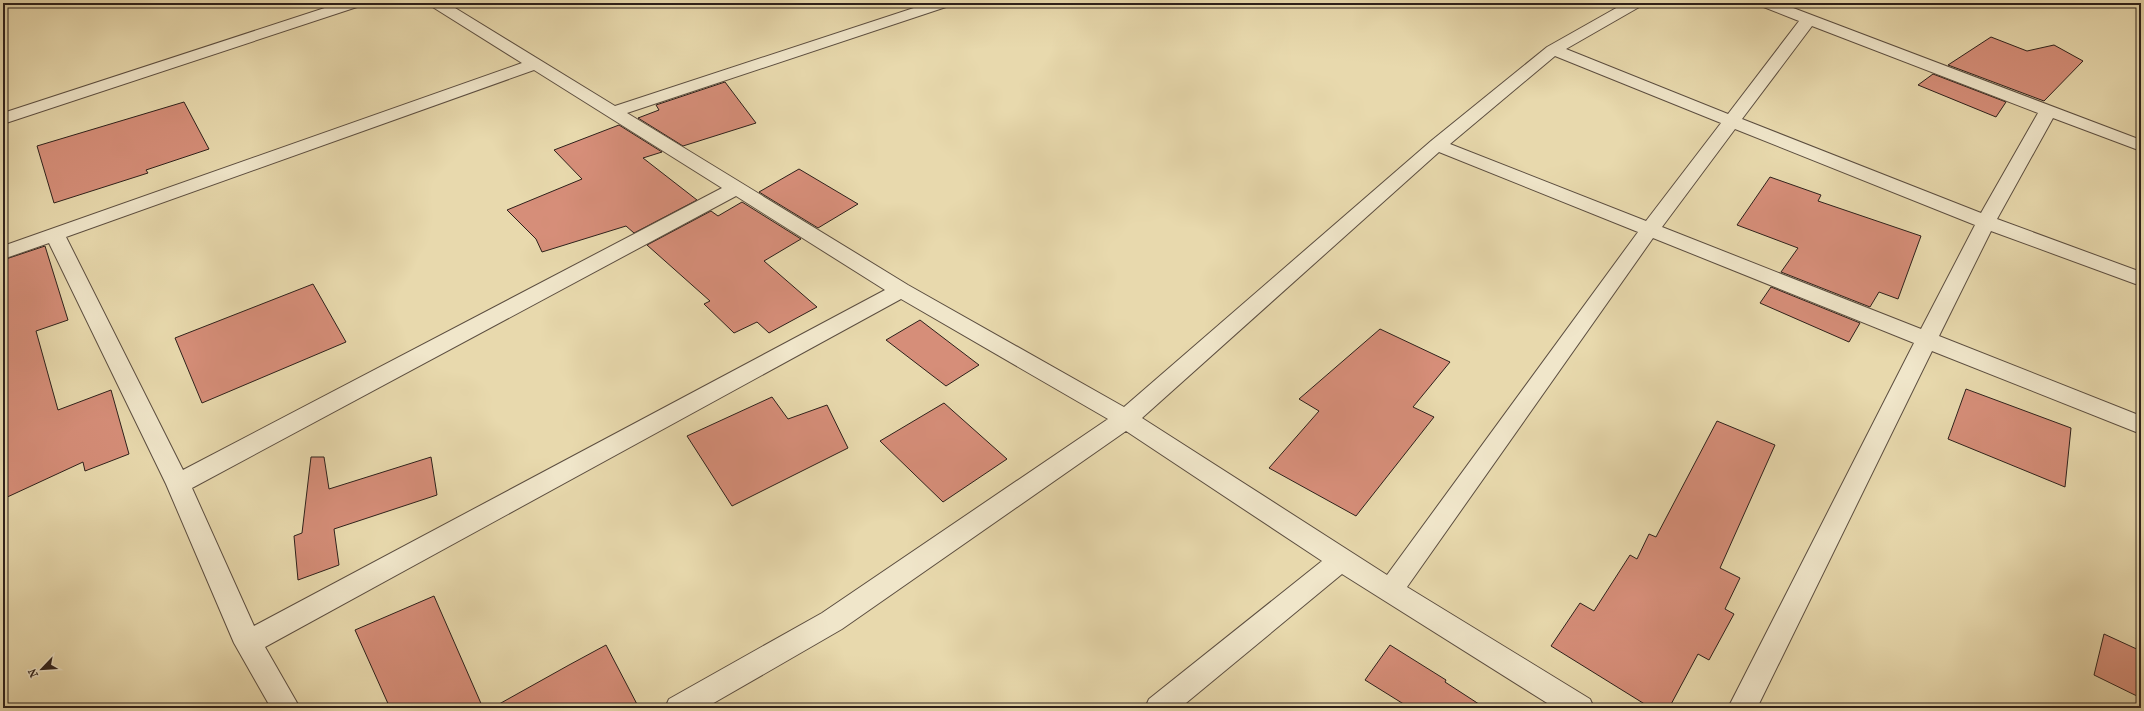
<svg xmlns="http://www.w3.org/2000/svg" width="2144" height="711" viewBox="0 0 2144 711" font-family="'IM FELL French Canon',serif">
<rect width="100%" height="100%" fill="#e8d9ad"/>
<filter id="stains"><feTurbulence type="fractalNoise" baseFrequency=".005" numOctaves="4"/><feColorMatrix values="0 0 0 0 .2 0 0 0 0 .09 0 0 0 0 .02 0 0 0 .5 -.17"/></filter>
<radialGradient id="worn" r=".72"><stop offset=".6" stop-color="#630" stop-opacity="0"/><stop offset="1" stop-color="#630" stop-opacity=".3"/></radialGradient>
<g fill="#d68e79" stroke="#2d201b">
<path d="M1991,37L2027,51L2054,45L2083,61L2044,101L1948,65Z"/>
<path d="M1933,74L2006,102L1996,117L1918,85Z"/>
<path d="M725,82L756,123L683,146L638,118L659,110L656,105Z"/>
<path d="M184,102L209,149L146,170L148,173L54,203L37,146Z"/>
<path d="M619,125L662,152L643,158L697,200L634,233L626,226L542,252L536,239L507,210L582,179L554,150Z"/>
<path d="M799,169L858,204L818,228L759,192Z"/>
<path d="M1770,177L1821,195L1818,201L1921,236L1898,299L1879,292L1870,307L1781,272L1798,248L1737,225Z"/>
<path d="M742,202L801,239L764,261L817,307L769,333L757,322L734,333L704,304L710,301L647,245L711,211L718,216Z"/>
<path d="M45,246L68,320L36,331L58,410L111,390L129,454L85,471L83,462L3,499V260Z"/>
<path d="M313,284L346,342L202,403L175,338Z"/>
<path d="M1771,287L1860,323L1849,342L1760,303Z"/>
<path d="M920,320L979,365L946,386L886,340Z"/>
<path d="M1380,329L1450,362L1413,407L1434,417L1356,516L1269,468L1319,411L1299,399Z"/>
<path d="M1966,389L2071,428L2065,487L1948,439Z"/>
<path d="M772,397L788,419L827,405L848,448L732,506L687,436Z"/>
<path d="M944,403L1007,459L943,502L880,441Z"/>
<path d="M1717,421L1775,445L1720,568L1740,578L1725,609L1734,614L1709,660L1698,654L1669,708H1651L1551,646L1580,603L1594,611L1630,555L1637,559L1649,534L1656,537Z"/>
<path d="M311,457H324L329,489L431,457L437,495L334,529L339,565L298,580L294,536L302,533Z"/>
<path d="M434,596L483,708H390L355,630Z"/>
<path d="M2104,634L2141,651V698L2094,675Z"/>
<path d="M606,645L639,708H492L569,665Z"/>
<path d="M1390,645L1446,680L1445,682L1485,708H1410L1365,680Z"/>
</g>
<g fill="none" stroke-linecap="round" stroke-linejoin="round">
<defs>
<g id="minor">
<path d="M340,3H363L360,6L3,124V113Z"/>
<path d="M428,3H447L615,106L929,3H952L949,6L627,113L908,285L1124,407L1431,141L1547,47L1625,3H1644L1641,6L1566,49L1728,114L1799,21L1761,6L1758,3H1780L2141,140V151L2053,118L1997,219L2141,272V286L1991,231L1939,336L2141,416V434L1932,351L1757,708H1728L1914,343L1653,238L1407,587L1590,699L1594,708H1555L1342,574L1180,708H1145L1149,699L1322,561L1126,431L842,629L705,708H665L669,699L822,613L1108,419L901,299L265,647L300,708H271L234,643L166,484L49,243L3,259V246L522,63L431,6ZM1812,26L2038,113L1981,213L1742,119ZM1555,56L1721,123L1646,221L1450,144ZM534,70L722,188L183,470L66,237ZM1735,129L1975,225L1921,329L1662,227ZM1439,152L1638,232L1387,575L1142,418ZM736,196L885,290L254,626L192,488Z"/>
</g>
</defs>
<use href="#minor" stroke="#5c4e40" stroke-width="2"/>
<use href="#minor" fill="#f0e6ca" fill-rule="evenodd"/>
</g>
<rect width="2144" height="711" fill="none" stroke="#e8d9ad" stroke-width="16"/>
<rect x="4" y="4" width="2136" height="703" fill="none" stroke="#2d201b" stroke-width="2"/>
<rect x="8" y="8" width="2128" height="695" fill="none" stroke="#2d201b"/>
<g transform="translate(42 669) rotate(245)" stroke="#f0e6ca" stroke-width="3" paint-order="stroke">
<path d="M0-3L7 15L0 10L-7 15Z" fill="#2d201b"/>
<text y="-6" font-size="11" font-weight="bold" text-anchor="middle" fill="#2d201b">N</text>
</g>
<rect width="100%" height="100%" filter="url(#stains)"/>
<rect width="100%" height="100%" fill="url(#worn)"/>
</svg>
